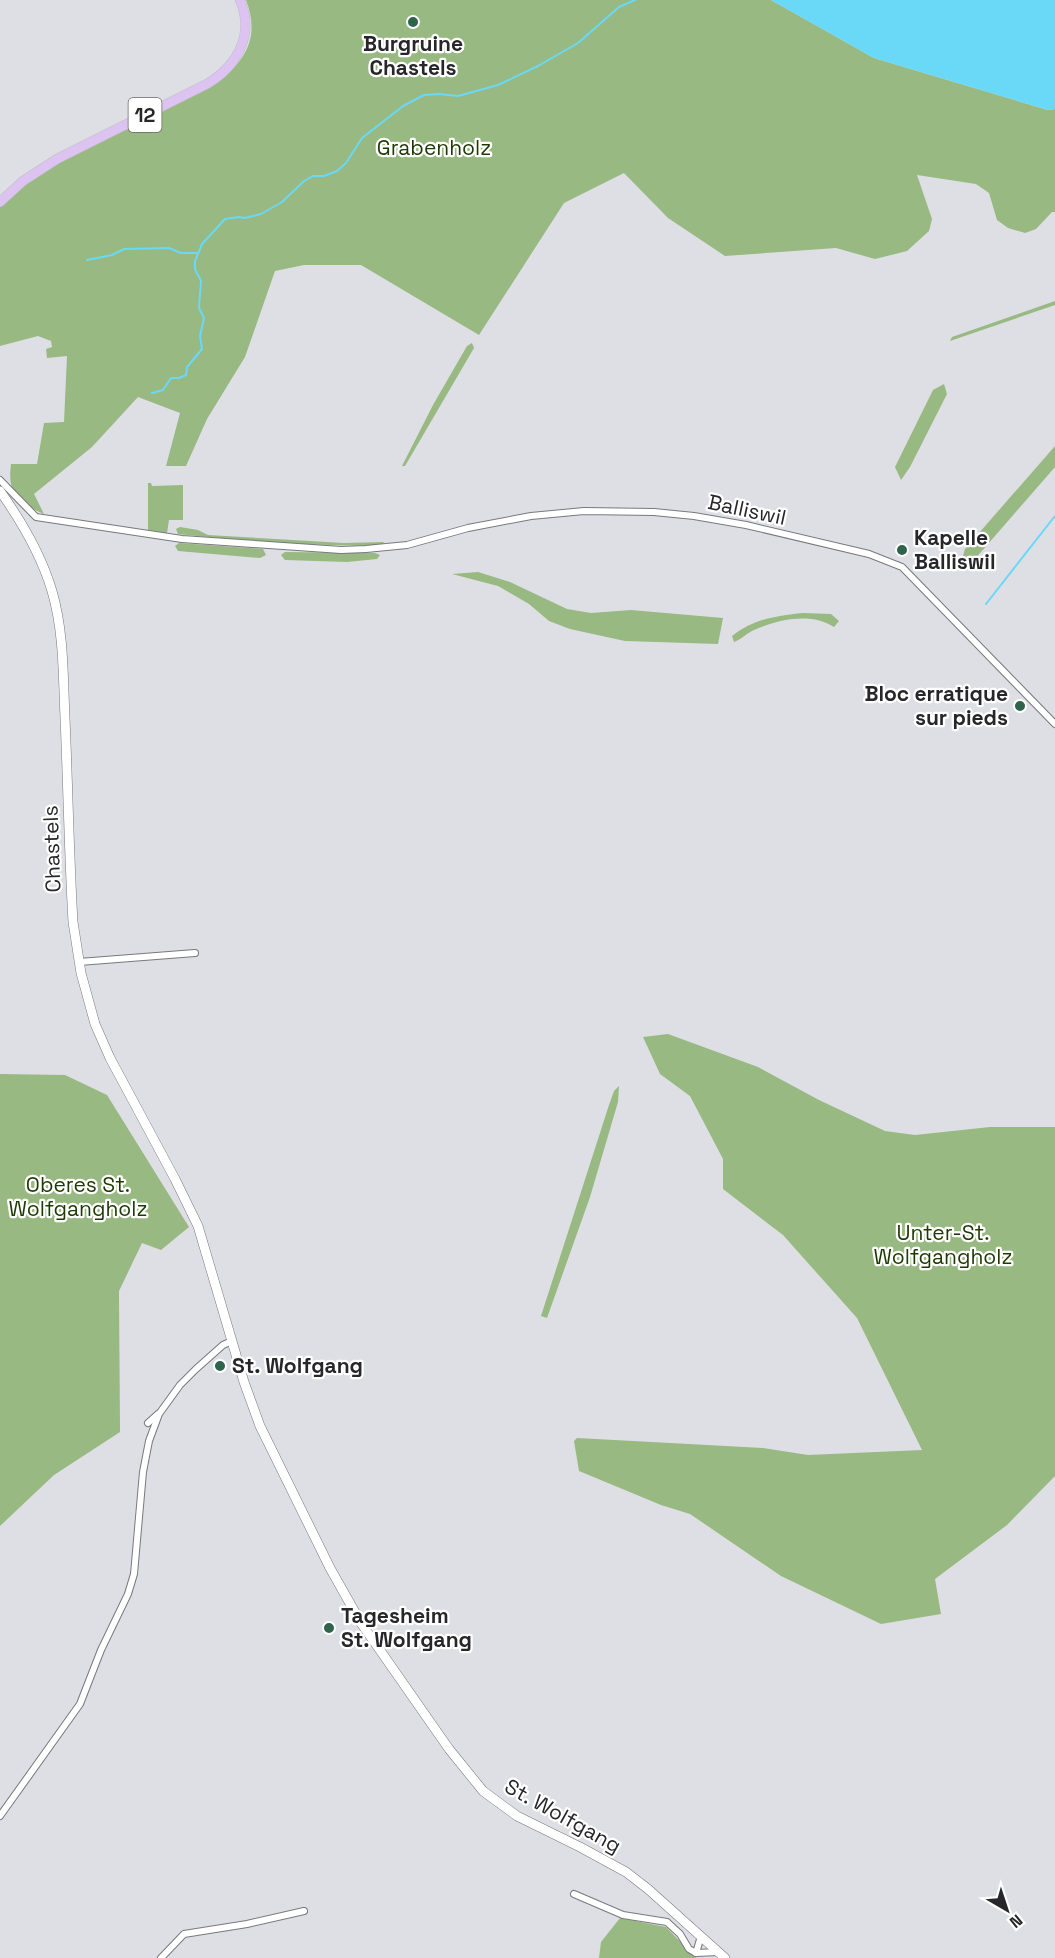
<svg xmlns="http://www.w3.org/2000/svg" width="1055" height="1958" viewBox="0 0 1055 1958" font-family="'Space Grotesk',sans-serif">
<rect width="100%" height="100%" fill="#dedfe5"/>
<g fill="#98b981">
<path d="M246,0H771L874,58L1048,110L1055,109V212H1052L1036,229L1025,233L1008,228L997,220L989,193L976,184L917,175L932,219L929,231L907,251L875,259L836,248L725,256L668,218L624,173L564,203L479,335L361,265H304L275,271L245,357L207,419L186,466H166L180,413L138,397L92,447L34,494L44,514C18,503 7,493 11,464H37L44,423L64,422L67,356L47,358L46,349L52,347L51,341L38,336L0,346V207L18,190L59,161L212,86C244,64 261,39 246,0Z"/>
<path d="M1055,301V305L950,341L952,337Z"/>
<path d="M472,343L474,348L405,466H402L433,405L467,346Z"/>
<path d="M944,384L947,394L910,467L901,480L895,467L933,390Z"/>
<path d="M1055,446V467L974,560L962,559L965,549Z"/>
<path d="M148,483H151L152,486L183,485V520H169L167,533L148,530Z"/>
<path d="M180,527L198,530L208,535L344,543L384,542L382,545C315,547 246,541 178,534L176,529Z"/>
<path d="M179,543L263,549L266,555L260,558L178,551L175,546Z"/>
<path d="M285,552L375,553L380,555L377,559L347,562L285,560L281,555Z"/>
<path d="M478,572L510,582L567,609L591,613L631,610L723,618L718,644L625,641L570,629L549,621L529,604L498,586L452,574Z"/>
<path d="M803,613L831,614L839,621L834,627C812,612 778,619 754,630C747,633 742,639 734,642L732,636C754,619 775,616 803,613Z"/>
<path d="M668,1034L758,1067L819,1100L885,1131L915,1135L990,1127H1055V1476L1007,1525L935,1579L941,1614L881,1624L781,1576L690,1514L661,1505L579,1471L574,1441L577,1438L763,1448L808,1455L922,1450L857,1318L783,1235L723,1189V1159L690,1096L660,1074L643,1037Z"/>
<path d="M0,1074L65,1075L107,1095L189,1227L161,1250L142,1243L119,1291L120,1432L54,1475L0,1526Z"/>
<path d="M619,1086L618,1102L590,1197L547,1318L541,1316L609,1105L614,1091Z"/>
<path d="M620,1918L666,1927L696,1958H599L601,1942Z"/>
</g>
<path fill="#6ad8f7" d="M771,0H1055V109L1048,110L874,58Z"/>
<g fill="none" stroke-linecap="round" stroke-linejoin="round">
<g stroke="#6ad8f7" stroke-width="2">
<path d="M87,260L112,255L124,249L169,248L181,253H197"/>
<path d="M152,393L163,390L171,378H179L186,375L187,367L202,349L200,336L204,318L199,308L201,281L195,269V261L202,244L225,219L239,217L245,218L261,214L282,202L304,181L313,176H324L337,171L346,163L362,138L403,106L424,95L439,94L458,96L498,85L538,66L578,43L619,7L635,0"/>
<path d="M986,604L1055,516"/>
</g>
<defs>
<g id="street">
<path d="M0,480L36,517L182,539L341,550L366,549L407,545L468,528L531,516L584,511L654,512L694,516L746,525L869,554L902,567L1055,724"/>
<path d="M79,962L195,953"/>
<path d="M148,1423L158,1414"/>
<path d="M0,1816L80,1704L101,1650L128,1594L134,1574L143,1472L149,1441L159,1414L180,1385L196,1369L223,1345L232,1341"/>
<path d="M574,1894L623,1915L667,1922L680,1934L689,1949L696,1953L701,1936"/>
<path d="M696,1953L718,1952"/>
<path d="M161,1958L184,1934L247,1924L304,1911"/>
</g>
<path id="secondary" d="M0,491C22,522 41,554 52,591C64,632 63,675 65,718C68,786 69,854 73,922L81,973L95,1024L110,1058L175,1179L198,1226L244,1382L260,1426L330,1568L361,1623L449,1749L483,1791L517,1816L580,1847L626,1872L648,1889L725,1958"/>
<path id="primary" d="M0,202L23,181L57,159L207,84C237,66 255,35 240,0"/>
</defs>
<use href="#street" stroke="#78797f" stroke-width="8"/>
<use href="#secondary" stroke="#78797f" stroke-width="10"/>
<use href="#primary" stroke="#bebebf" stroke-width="10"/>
<use href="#street" stroke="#fff" stroke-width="6"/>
<use href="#secondary" stroke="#fff" stroke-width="9"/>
<use href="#primary" stroke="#dcc3f1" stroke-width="9"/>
</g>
<g fill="#2d644b" stroke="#fff" stroke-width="2">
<circle cx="413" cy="22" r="6"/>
<circle cx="902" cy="550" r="6"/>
<circle cx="1020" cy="706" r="6"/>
<circle cx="220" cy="1366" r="6"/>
<circle cx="329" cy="1628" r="6"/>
</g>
<g text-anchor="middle" stroke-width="4.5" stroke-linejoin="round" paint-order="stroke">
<rect fill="#fff" stroke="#68686a" stroke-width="1.5" x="128.5" y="98" width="33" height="34" rx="4.5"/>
<g font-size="20" font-weight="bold" fill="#27272a">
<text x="145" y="122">12</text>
</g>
<g font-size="21" font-weight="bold" fill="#27272a" stroke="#fff" text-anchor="start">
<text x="413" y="51" text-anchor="middle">Burgruine<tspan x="413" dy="24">Chastels</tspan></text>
<text x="914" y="545">Kapelle<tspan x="914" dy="24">Balliswil</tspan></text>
<text x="1008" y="701" text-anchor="end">Bloc erratique<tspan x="1008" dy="24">sur pieds</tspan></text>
<text x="232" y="1373">St. Wolfgang</text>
<text x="341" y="1623">Tagesheim<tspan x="341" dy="24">St. Wolfgang</tspan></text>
</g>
<g font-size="21" fill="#1e3904" stroke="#fff">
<text x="434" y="155">Grabenholz</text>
<text x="78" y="1192">Oberes St.<tspan x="78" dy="24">Wolfgangholz</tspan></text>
<text x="943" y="1240">Unter-St.<tspan x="943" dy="24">Wolfgangholz</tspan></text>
</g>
<g font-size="21" fill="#27272a" stroke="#fff">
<text transform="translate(747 510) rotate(12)" y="7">Balliswil</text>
<text transform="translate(52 849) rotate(-92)" y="7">Chastels</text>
<text transform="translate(563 1816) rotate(29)" y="7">St. Wolfgang</text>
</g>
</g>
<g transform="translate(1007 1910) rotate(141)" stroke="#ffffff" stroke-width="4.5" paint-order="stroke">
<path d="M0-4.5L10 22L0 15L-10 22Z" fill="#27272a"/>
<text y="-9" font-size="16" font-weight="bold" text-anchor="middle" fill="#27272a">N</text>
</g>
</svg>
